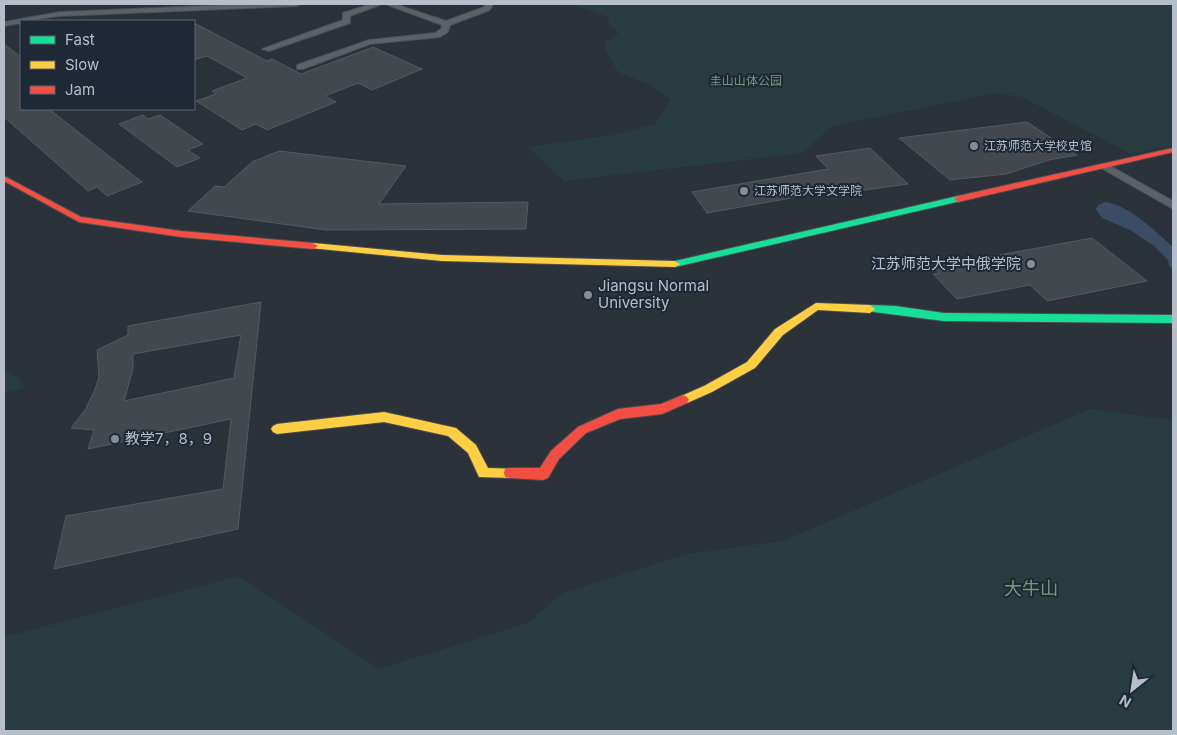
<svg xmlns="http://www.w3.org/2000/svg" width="1177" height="735" viewBox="0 0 1177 735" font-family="Inter,'Noto Sans SC',sans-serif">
<rect width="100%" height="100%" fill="#2c323a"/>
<g fill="#293c40">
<path d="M570,4H1173V145L1131,154L1022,97L996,93L832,126L803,153L564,181L528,147L613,135L655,124L671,100L648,84L618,72L605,49V41H610L619,32L609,25L608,17Z"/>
<path d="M4,371L20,379L24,388L5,393Z"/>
<path d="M1090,409L1173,420V731H4V637L239,576L379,669L528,623L562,593L687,554L783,541Z"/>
</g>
<path fill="#3b4c64" d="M1106,202C1130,206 1155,231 1173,247V269L1169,266L1168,260L1154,246L1130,230L1102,218L1096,209L1098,205Z"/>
<g fill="#43484f" stroke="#545961" fill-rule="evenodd">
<path d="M194,23L267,61L272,59L301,74L373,47L422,69L372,90L358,83L325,96L336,102L267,130L256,124L242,130L196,101L216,94L212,91L247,78L207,56L194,60Z"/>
<path d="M4,44L21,57V109H49L142,182L107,196L97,187L88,191L4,117Z"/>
<path d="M143,115L148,119L160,115L203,144L188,150L200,158L177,167L119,124Z"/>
<path d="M1027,122L1077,155L1049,160L1006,174L950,180L899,138Z"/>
<path d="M870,148L908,184L851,192L847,188L707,213L692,192L828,169L816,156Z"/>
<path d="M279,151L406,166L379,204L528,202L526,229L326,230L188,211L215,186L224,187L252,162Z"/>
<path d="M1092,238L1147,281L1047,301L1030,285L957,299L933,274L939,273L934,267Z"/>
<path d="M261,302L238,529L54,569L66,516L223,489L231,419L88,449L94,430L71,428L85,410L94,392L99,377L97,350L128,335V326ZM241,335L234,378L124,401L133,369V354Z"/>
</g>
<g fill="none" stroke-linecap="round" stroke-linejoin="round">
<defs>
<g id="street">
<path d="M249,4H300L296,6L60,16L21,21V23L4,26V22L60,12Z"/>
<path d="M371,4H382L350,16V23L269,51L262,49L343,20V13Z"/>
<path d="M385,4H395L446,21L484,7L485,4H493L490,10L450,25L448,32L440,37L370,44L303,69H297V65L369,40L435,33L441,29L442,25Z"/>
<path d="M1105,163L1173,201V209L1101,168L1100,166Z"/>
</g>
<g id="fast">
<path d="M958,196L961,197V201L675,267L670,264L675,261Z"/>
<path d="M870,305L895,306L944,313L1173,315V323L944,321L866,311L865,309L866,307Z"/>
</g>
<g id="slow">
<path d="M313,243L442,255L675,261L680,264L675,267L442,261L310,248L308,246Z"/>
<path d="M816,303L870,305L875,309L870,313L818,310L783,335L755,368L712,392L687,403H679L677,400L679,397L704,386L747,362L775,329Z"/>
<path d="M384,412L456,428L476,445L488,468L515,469L516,473L515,477L510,478L479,477L468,453L448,436L384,422L277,434L273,432L271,429L273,426L277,424Z"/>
</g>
<g id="jam">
<path d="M1173,148V152L958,202L954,199L958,196Z"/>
<path d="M4,176L81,217L181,231L313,243L318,246L313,249L181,237L79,222L4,181Z"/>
<path d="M683,395L687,397L689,400L687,403L662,414L620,419L586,433L559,459L548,478L543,480L510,478L505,477L504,473L505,469L510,468H540L551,451L578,427L618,409L661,404Z"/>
</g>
</defs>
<use href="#street" stroke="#4a4e54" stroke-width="2"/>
<use href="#fast" stroke="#4a4e54" stroke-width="2"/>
<use href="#slow" stroke="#4a4e54" stroke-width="2"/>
<use href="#jam" stroke="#4a4e54" stroke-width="2"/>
<use href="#street" fill="#5c6068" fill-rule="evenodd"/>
<use href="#fast" fill="#16e098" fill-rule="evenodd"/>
<use href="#slow" fill="#ffcf43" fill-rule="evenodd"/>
<use href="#jam" fill="#f24e42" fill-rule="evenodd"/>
</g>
<g fill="#868d98" stroke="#1f2835" stroke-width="2">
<circle cx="974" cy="146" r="5"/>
<circle cx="744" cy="191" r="5"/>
<circle cx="1031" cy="264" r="5"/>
<circle cx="588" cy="295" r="5"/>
<circle cx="115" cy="439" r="5"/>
</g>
<g text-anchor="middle" stroke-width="4" stroke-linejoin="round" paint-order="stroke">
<g font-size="12" fill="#6f9a78" stroke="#1f2835">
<text x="746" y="85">圭山山体公园</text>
</g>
<g font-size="12" fill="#b7beca" stroke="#1f2835" text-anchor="start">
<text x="984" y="150">江苏师范大学校史馆</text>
<text x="754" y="195">江苏师范大学文学院</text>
</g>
<g font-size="15" fill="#b7beca" stroke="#1f2835" text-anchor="start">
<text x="1021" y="269" text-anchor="end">江苏师范大学中俄学院</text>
<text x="598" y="291">Jiangsu Normal<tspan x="598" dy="17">University</tspan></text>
<text x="125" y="444">教学7，8，9</text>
</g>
<g font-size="18" fill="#6f9a78" stroke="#1f2835">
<text x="1031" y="595">大牛山</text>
</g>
</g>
<rect width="1177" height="735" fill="none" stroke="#b7beca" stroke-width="10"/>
<rect x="20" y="20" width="175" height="90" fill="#1f2835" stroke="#5c6471"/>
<rect x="30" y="36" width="25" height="8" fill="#16e098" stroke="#5c6471"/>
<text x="65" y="45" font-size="15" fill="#b7beca">Fast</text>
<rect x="30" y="61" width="25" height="8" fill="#ffcf43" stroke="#5c6471"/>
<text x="65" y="70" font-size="15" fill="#b7beca">Slow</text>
<rect x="30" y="86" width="25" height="8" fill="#f24e42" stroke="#5c6471"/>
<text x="65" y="95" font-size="15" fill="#b7beca">Jam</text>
<g transform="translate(1132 690) rotate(210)" stroke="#1f2835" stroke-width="4" paint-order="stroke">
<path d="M0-4L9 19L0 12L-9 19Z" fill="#b7beca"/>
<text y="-8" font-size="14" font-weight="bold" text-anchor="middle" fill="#b7beca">N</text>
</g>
</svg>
